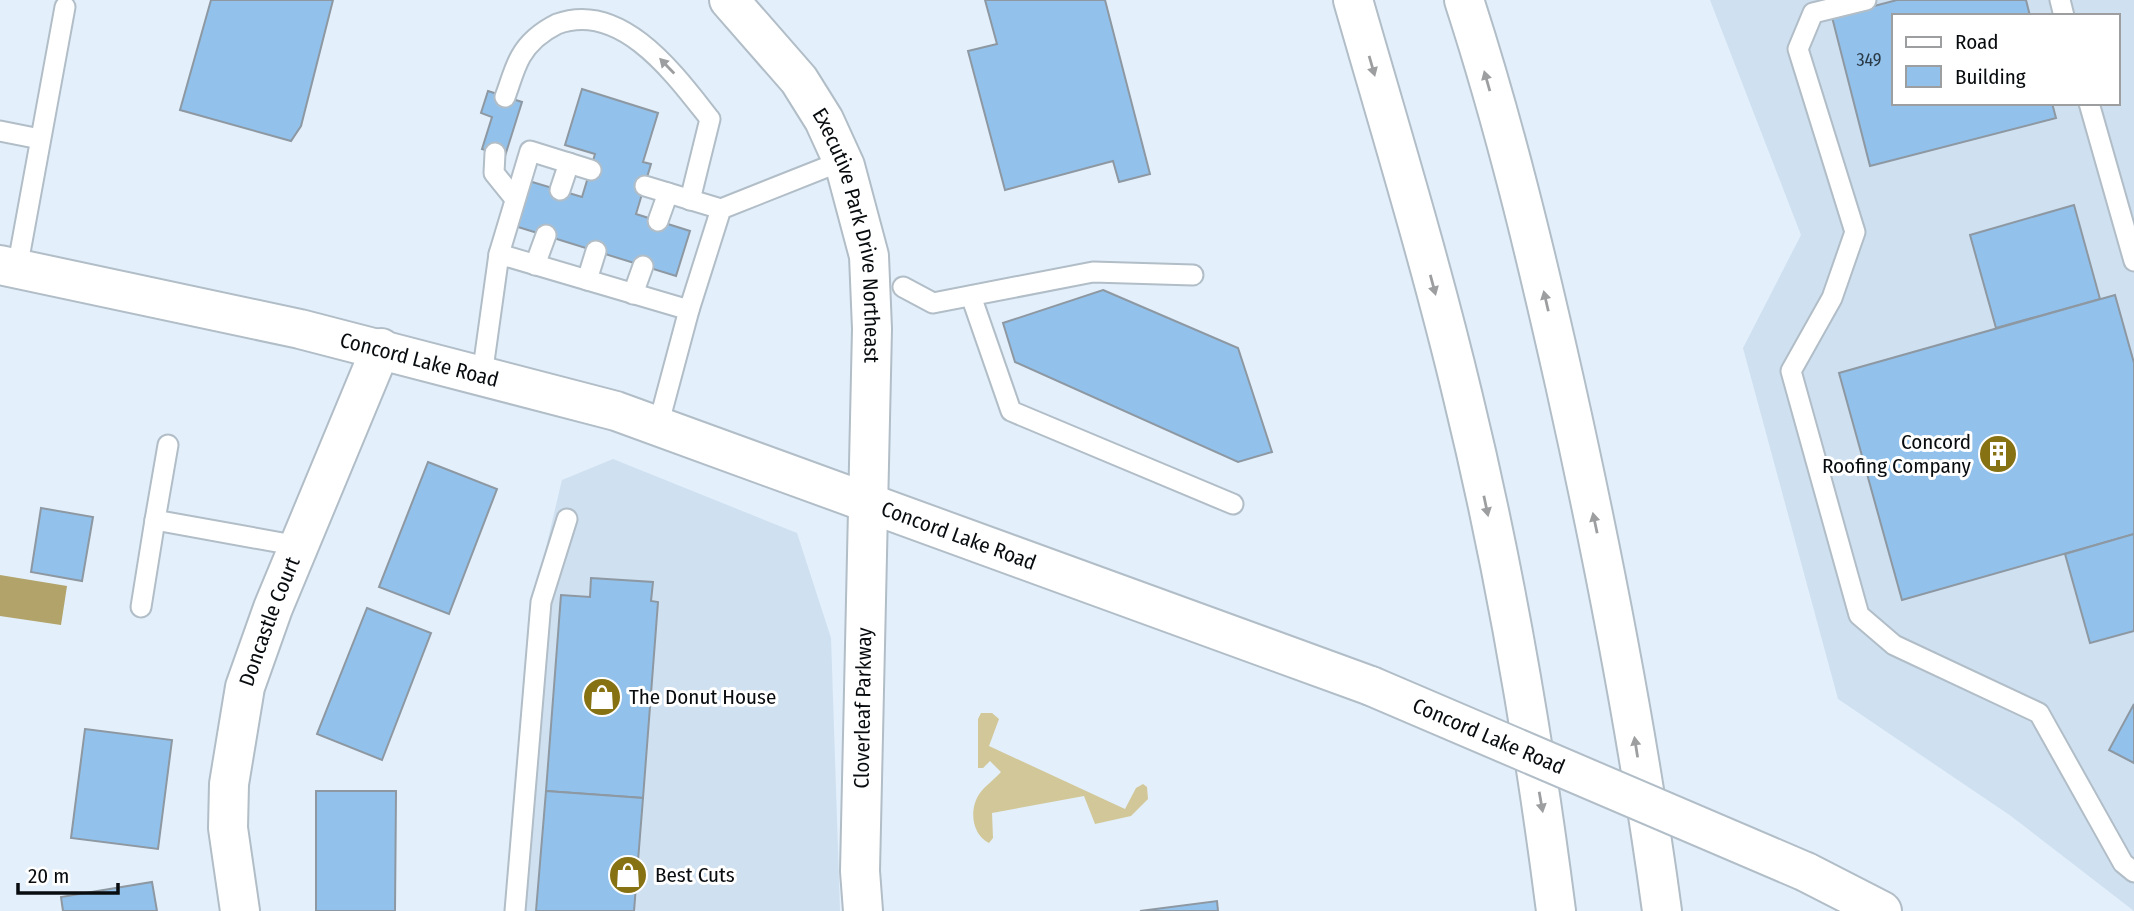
<svg xmlns="http://www.w3.org/2000/svg" width="2134" height="911" viewBox="0 0 2134 911" font-family="'Fira Sans Condensed',sans-serif">
<rect width="100%" height="100%" fill="#e3effa"/>
<g fill="#cfe0f0" fill-rule="evenodd">
<path d="M1710,0H2134V911L2011,816L1838,699L1743,348L1801,235ZM1894,16H2118V103H1894Z"/>
<path d="M613,459L797,533L831,638L840,911H513L534,598L562,480Z"/>
</g>
<path fill="#d2c798" d="M981,713H992L999,719L989,746L1125,809L1136,788L1143,784L1147,787L1148,799L1131,816L1095,824L1084,796L992,813L993,838L989,843C971,834 969,808 980,793C986,785 995,779 1001,772L990,761L983,768H978V719Z"/>
<path fill="#b1a369" d="M0,575L67,586L61,625L0,616Z"/>
<g fill="#92c2ec" stroke="#8d98a2" stroke-width="2">
<path d="M211,0H333L301,126L291,141L180,110Z"/>
<path d="M985,0H1105L1150,174L1119,182L1113,161L1005,190L968,51L997,44Z"/>
<path d="M1897,0H2026L2030,16H1894V103H2052L2056,118L1870,166L1832,17Z"/>
<path d="M582,89L658,113L643,162L651,164L636,214L690,231L676,276L515,226L529,181L582,197L595,154L565,145Z"/>
<path d="M488,91L522,102L505,156L482,149L492,117L481,113Z"/>
<path d="M2074,205L2100,299L1996,328L1970,235Z"/>
<path d="M1103,290L1238,348L1272,452L1238,462L1015,362L1003,323Z"/>
<path d="M2115,295L2134,363V534L1902,600L1839,373Z"/>
<path d="M428,462L497,489L449,614L379,587Z"/>
<path d="M41,508L93,517L82,581L31,572Z"/>
<path d="M2134,534V631L2090,643L2065,554Z"/>
<path d="M591,578L653,582L651,601L658,602L643,798L546,791L561,595L590,597Z"/>
<path d="M367,608L431,633L382,760L317,734Z"/>
<path d="M2134,704V763L2109,750Z"/>
<path d="M85,729L172,740L158,849L71,838Z"/>
<path d="M316,791H396L395,911H316Z"/>
<path d="M546,791L643,798L634,911H536Z"/>
<path d="M152,882L157,911H63L61,897Z"/>
<path d="M1217,901L1218,911H1140Z"/>
</g>
<g fill="none" stroke-linecap="round" stroke-linejoin="round">
<defs>
<g id="lane">
<path d="M1866,0L1813,13L1798,49L1855,232L1832,298L1791,371L1859,615L1894,645L2039,713L2123,863L2134,872"/>
<path d="M2060,0L2064,16"/>
<path d="M505,97C510,84 514,68 521,56C529,42 543,31 557,24C622,0 676,76 710,119L690,200"/>
<path d="M2089,103L2134,261"/>
<path d="M0,131L40,139"/>
<path d="M495,153L494,173L515,199"/>
<path d="M645,186L721,209"/>
<path d="M560,190L569,163"/>
<path d="M658,221L668,193"/>
<path d="M499,254L530,151L591,170"/>
<path d="M535,265L546,235"/>
<path d="M17,269L65,7"/>
<path d="M587,280L596,251"/>
<path d="M903,287L933,303L1093,272L1193,275"/>
<path d="M633,294L643,266"/>
<path d="M971,296L1011,411L1233,504"/>
<path d="M689,310L721,209L842,161"/>
<path d="M482,376L499,254L689,310L658,426"/>
<path d="M168,445L155,520L299,546"/>
<path d="M141,607L155,520"/>
<path d="M515,911L541,602L567,519"/>
</g>
<g id="street">
<path id="s1" d="M729,0L799,80L824,120L845,166L869,256L872,329L860,871L863,911"/>
<path id="s2" d="M240,911L228,828L229,784L245,687L273,608L381,348"/>
</g>
<g id="primary">
<path id="s3" d="M0,265L300,329L616,411L1371,686"/>
<path d="M1806,872L1882,911"/>
</g>
<g id="highway">
<path d="M1353,0C1391,132 1431,263 1463,397C1504,565 1534,739 1556,911"/>
<path d="M1464,0C1505,126 1536,255 1565,384C1604,559 1638,734 1662,911"/>
</g>
</defs>
<use href="#lane" stroke="#b1bdc7" stroke-width="23"/>
<use href="#street" stroke="#b1bdc7" stroke-width="42"/>
<use href="#primary" stroke="#b1bdc7" stroke-width="42"/>
<use href="#highway" stroke="#b1bdc7" stroke-width="42"/>
<use href="#lane" stroke="#fff" stroke-width="19"/>
<use href="#street" stroke="#fff" stroke-width="38"/>
<use href="#primary" stroke="#fff" stroke-width="38"/>
<use href="#highway" stroke="#fff" stroke-width="38"/>
<defs>
<g id="primary-bridge">
<path id="s4" d="M1371,686L1806,872"/>
</g>
</defs>
<use href="#primary-bridge" stroke="#b1bdc7" stroke-width="42" stroke-linecap="butt"/>
<use href="#primary-bridge" stroke="#fff" stroke-width="38"/>
</g>
<defs><path id="oneway-solid" d="M-6-.8H1V-3.2L6.5 0L1 3.2V.8H-6Z" transform="scale(1.75)"/></defs>
<g fill="#9c9e9f">
<use href="#oneway-solid" transform="translate(667 66) rotate(-134)"/>
<use href="#oneway-solid" transform="translate(1372 66) rotate(74)"/>
<use href="#oneway-solid" transform="translate(1487 81) rotate(-106)"/>
<use href="#oneway-solid" transform="translate(1433 285) rotate(75)"/>
<use href="#oneway-solid" transform="translate(1546 301) rotate(-103)"/>
<use href="#oneway-solid" transform="translate(1486 506) rotate(78)"/>
<use href="#oneway-solid" transform="translate(1595 523) rotate(-102)"/>
<use href="#oneway-solid" transform="translate(1636 747) rotate(-99)"/>
<use href="#oneway-solid" transform="translate(1541 802) rotate(80)"/>
</g>
<defs>
<symbol id="building-disc" viewBox="-11 -11 22 22"><circle r="9.5" fill="#867213" stroke="#fff"/><path d="M-4-6H4V6H1V3H-1V6H-4ZM-2.5-4.3h1.7v1.8h-1.7ZM.8-4.3h1.7v1.8H.8ZM-2.5-1h1.7V.8h-1.7ZM.8-1h1.7V.8H.8Z" fill="#fff"/></symbol>
<symbol id="shop-disc" viewBox="-11 -11 22 22"><circle r="9.5" fill="#867213" stroke="#fff"/><path d="M-5-2.5h2.3a2.7 3.5 0 0 1 5.4 0H5L5.5 6h-11ZM-1.5-2.5h3a1.5 2.3 0 0 0-3 0Z" fill="#fff"/></symbol>
</defs>
<g fill-rule="evenodd">
<use href="#building-disc" x="1976" y="432" width="44" height="44"/>
<use href="#shop-disc" x="580" y="675" width="44" height="44"/>
<use href="#shop-disc" x="606" y="853" width="44" height="44"/>
</g>
<g text-anchor="middle" stroke-width="6" stroke-linejoin="round" paint-order="stroke">
<g font-size="18" fill="#2a3a46">
<text x="1869" y="66">349</text>
</g>
<g font-size="21" fill="#080c0f" stroke="#fff">
<text dy="7" stroke="none"><textPath href="#s1" startOffset="273">Executive Park Drive Northeast</textPath></text>
<text dy="7" stroke="none"><textPath href="#s3" startOffset="430">Concord Lake Road</textPath></text>
<text dy="7" stroke="none"><textPath href="#s3" startOffset="998">Concord Lake Road</textPath></text>
<text dy="7" stroke="none"><textPath href="#s2" startOffset="296">Doncastle Court</textPath></text>
<text transform="translate(863 708) rotate(-89)" y="7">Cloverleaf Parkway</text>
<text dy="7" stroke="none"><textPath href="#s4" startOffset="128">Concord Lake Road</textPath></text>
</g>
<g font-size="21" fill="#080c0f" stroke="#fff" text-anchor="start">
<text x="1971" y="449" text-anchor="end">Concord<tspan x="1971" dy="24">Roofing Company</tspan></text>
<text x="629" y="704">The Donut House</text>
<text x="655" y="882">Best Cuts</text>
</g>
</g>
<rect x="1892" y="14" width="228" height="91" fill="#ffffff" stroke="#9c9e9f" stroke-width="2"/>
<rect x="1906" y="37" width="35" height="10" fill="#ffffff" stroke="#9c9e9f" stroke-width="2"/>
<text x="1955" y="49" font-size="21" fill="#080c0f">Road</text>
<rect x="1906" y="66" width="35" height="21" fill="#92c2ec" stroke="#9c9e9f" stroke-width="2"/>
<text x="1955" y="84" font-size="21" fill="#080c0f">Building</text>
<path d="M18 883v10h100v-10" fill="none" stroke="#080c0f" stroke-width="3.5"/>
<text x="28" y="883" font-size="21" fill="#080c0f" stroke="#ffffff" stroke-width="5" paint-order="stroke">20 m</text>
</svg>
